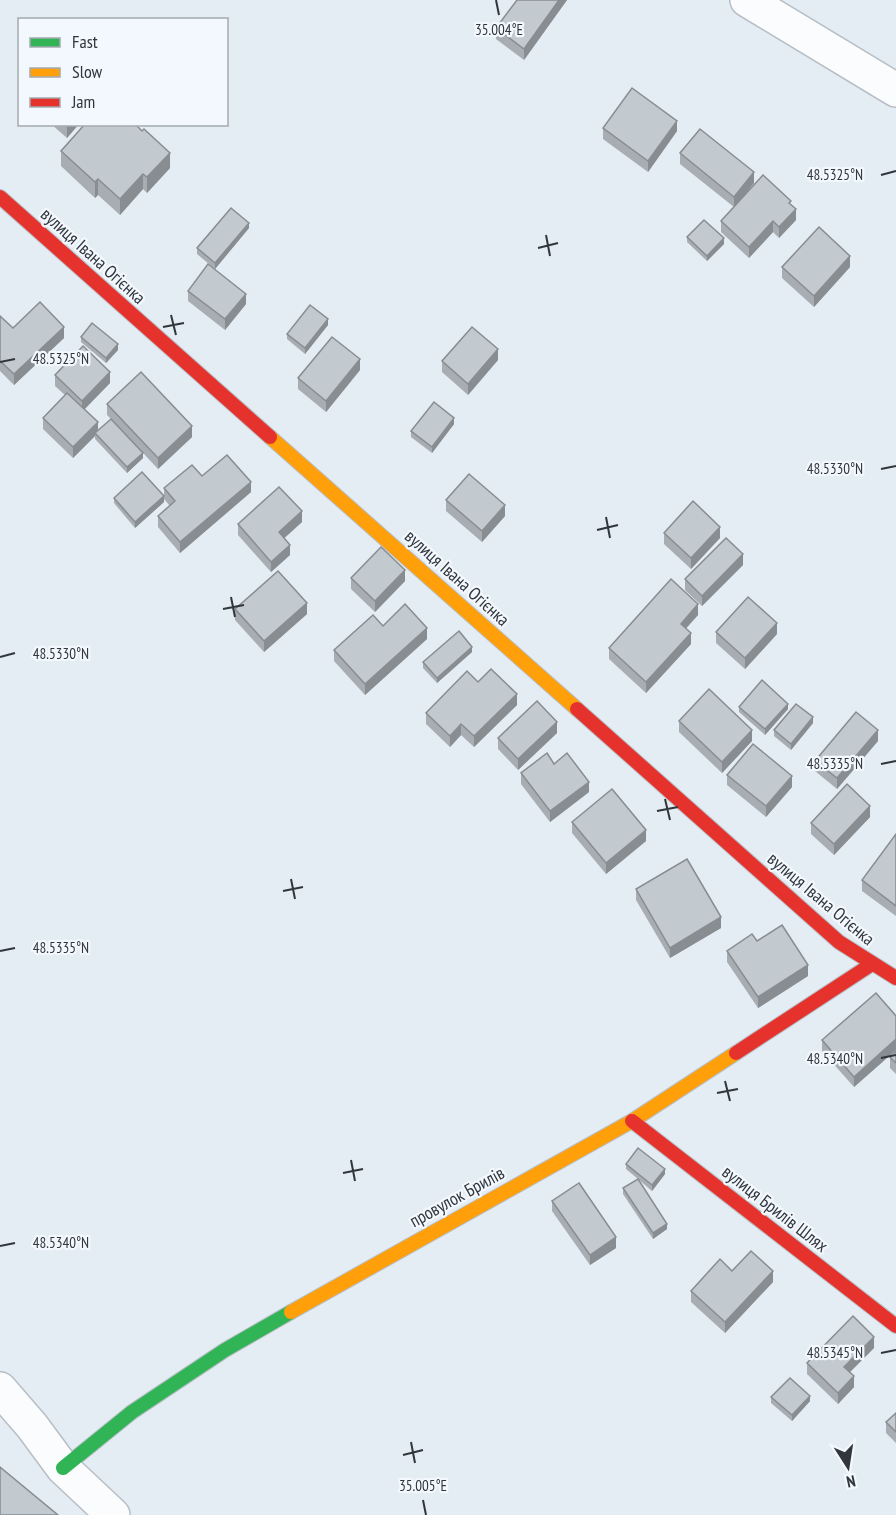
<svg xmlns="http://www.w3.org/2000/svg" width="896" height="1515" viewBox="0 0 896 1515" font-family="'PT Sans Narrow',sans-serif">
<rect width="100%" height="100%" fill="#e4ecf4"/>
<g fill="none" stroke-linecap="round" stroke-linejoin="round">
<defs>
<g id="street">
<path d="M747,0L896,90"/>
<path d="M0,1389L32,1426L63,1468L113,1515"/>
</g>
<path id="fast" d="M63,1468L132,1412L225,1350L291,1312"/>
<g id="slow">
<path d="M270,437L577,709"/>
<path d="M291,1312L632,1121L736,1053"/>
</g>
<g id="jam">
<path d="M0,197L270,437"/>
<path d="M577,709L839,942L896,978"/>
<path d="M736,1053L872,964"/>
<path d="M632,1121L896,1326"/>
</g>
</defs>
<use href="#street" stroke="#b8bec5" stroke-width="36"/>
<use href="#fast" stroke="#b8bec5" stroke-width="16"/>
<use href="#slow" stroke="#b8bec5" stroke-width="16"/>
<use href="#jam" stroke="#b8bec5" stroke-width="16"/>
<use href="#street" stroke="#fbfcfd" stroke-width="33"/>
<use href="#fast" stroke="#30b455" stroke-width="14"/>
<use href="#slow" stroke="#ff9f0a" stroke-width="14"/>
<use href="#jam" stroke="#e5322d" stroke-width="14"/>
</g>
<g fill="#a7adb2">
<path d="M517,0H567L524,60L496,39V28Z"/>
<path d="M51,124H79L67,138Z"/>
<path d="M603,128L677,131L648,172L603,139Z"/>
<path d="M61,151L170,168L147,193L143,189L120,215L98,195L95,198L61,166Z"/>
<path d="M680,153L754,183L742,198L791,205L796,220L779,238L773,232L749,258L721,232V221L734,207L680,164Z"/>
<path d="M249,228L215,269L197,254V248Z"/>
<path d="M687,237L724,244L707,261L687,242Z"/>
<path d="M782,267H850L814,307L782,278Z"/>
<path d="M188,291L246,304L225,330L188,301Z"/>
<path d="M0,316L13,328L64,338L14,385L0,371Z"/>
<path d="M328,325L305,354L287,339V334Z"/>
<path d="M81,337L118,350L106,363L81,342Z"/>
<path d="M498,360L468,395L442,372V361Z"/>
<path d="M360,370L326,412L298,389V378Z"/>
<path d="M55,375L110,383L84,409L98,431L111,419L107,415V404L192,437L158,469L117,425L143,458L127,473L95,439V436L73,458L43,429V418L65,395L55,386Z"/>
<path d="M454,424L432,453L411,437V431Z"/>
<path d="M202,476L251,492L180,553L158,527V516L170,506L164,499V488Z"/>
<path d="M114,498L164,502L135,528L114,503Z"/>
<path d="M446,500L505,516L482,542L446,511Z"/>
<path d="M302,522L284,538L290,555L271,572L238,535V524Z"/>
<path d="M664,533L720,538L691,569L664,544Z"/>
<path d="M743,565L702,606L685,590V579Z"/>
<path d="M351,578L405,581L375,612L351,589Z"/>
<path d="M235,609L307,614L264,652L235,620Z"/>
<path d="M698,615L686,628L691,644L646,693L609,659V648Z"/>
<path d="M383,626L427,639L365,695L334,661V650Z"/>
<path d="M716,632L777,634L745,669L716,643Z"/>
<path d="M472,652L437,683L423,668V662Z"/>
<path d="M478,682L517,705L474,747L461,735L450,747L426,724V713Z"/>
<path d="M739,707L788,709L765,735L739,712Z"/>
<path d="M679,721L752,741L722,773L679,732Z"/>
<path d="M813,723L791,750L774,736V730Z"/>
<path d="M557,733L518,770L498,749V738Z"/>
<path d="M878,741L837,789L815,771V761Z"/>
<path d="M554,764L589,792L550,822L521,784V773Z"/>
<path d="M727,775L792,787L766,817L727,785Z"/>
<path d="M870,817L834,855L811,834V823Z"/>
<path d="M572,822L646,841L606,874L572,833Z"/>
<path d="M896,834V916L862,891V880Z"/>
<path d="M636,889L721,928L670,958L636,900Z"/>
<path d="M757,941L808,976L758,1008L727,962V951Z"/>
<path d="M896,1016V1050L854,1087L822,1051V1040Z"/>
<path d="M896,1051V1074L890,1068V1057Z"/>
<path d="M626,1164L665,1174L652,1191L638,1179L667,1229L653,1239L623,1194V1188L638,1179L626,1169Z"/>
<path d="M552,1201L616,1248L590,1265L552,1211Z"/>
<path d="M732,1271L773,1282L725,1333L691,1302V1291Z"/>
<path d="M874,1348L850,1372L854,1387L838,1404L807,1374V1363Z"/>
<path d="M771,1397L810,1401L792,1421L771,1403Z"/>
<path d="M896,1413V1443L886,1433V1422Z"/>
</g>
<g fill="#888d91">
<path d="M559,0H567L524,60V49Z"/>
<path d="M677,121V131L648,172V161Z"/>
<path d="M69,124H79L67,138V127Z"/>
<path d="M170,153V168L147,193V177Z"/>
<path d="M754,172V183L734,208V197Z"/>
<path d="M143,174V189L120,215V199Z"/>
<path d="M98,179V195L95,198V182Z"/>
<path d="M796,209V220L779,238V227Z"/>
<path d="M773,221V232L749,258V247Z"/>
<path d="M249,223V228L215,269V263Z"/>
<path d="M724,238V244L707,261V256Z"/>
<path d="M850,256V267L814,307V296Z"/>
<path d="M246,294V304L225,330V319Z"/>
<path d="M328,319V325L305,354V348Z"/>
<path d="M64,327V338L14,385V374Z"/>
<path d="M118,344V350L106,363V358Z"/>
<path d="M498,349V360L468,395V384Z"/>
<path d="M360,359V370L326,412V401Z"/>
<path d="M110,372V383L82,412V401Z"/>
<path d="M454,418V424L432,453V447Z"/>
<path d="M98,422V433H95V436L73,458V447Z"/>
<path d="M192,426V437L158,469V458Z"/>
<path d="M143,453V458L127,473V467Z"/>
<path d="M251,482V492L180,553V542Z"/>
<path d="M164,496V502L135,528V522Z"/>
<path d="M505,505V516L482,542V531Z"/>
<path d="M302,511V522L279,543V532Z"/>
<path d="M720,527V538L691,569V558Z"/>
<path d="M290,545V555L271,572V562Z"/>
<path d="M743,554V565L702,606V596Z"/>
<path d="M405,570V581L375,612V601Z"/>
<path d="M307,603V614L264,652V641Z"/>
<path d="M698,604V615L681,634V624Z"/>
<path d="M777,623V634L745,669V658Z"/>
<path d="M427,628V639L365,695V684Z"/>
<path d="M691,633V644L646,693V682Z"/>
<path d="M472,647V652L437,683V678Z"/>
<path d="M517,694V705L474,747V736Z"/>
<path d="M788,704V709L765,735V729Z"/>
<path d="M813,717V723L791,750V744Z"/>
<path d="M557,722V733L518,770V759Z"/>
<path d="M461,724V735L450,747V736Z"/>
<path d="M752,730V741L722,773V762Z"/>
<path d="M878,730V741L837,789V778Z"/>
<path d="M792,776V787L766,817V806Z"/>
<path d="M589,782V792L550,822V811Z"/>
<path d="M870,806V817L834,855V844Z"/>
<path d="M646,830V841L606,874V863Z"/>
<path d="M721,917V928L670,958V948Z"/>
<path d="M808,965V976L758,1008V997Z"/>
<path d="M896,1039V1050L854,1087V1077Z"/>
<path d="M665,1169V1174L652,1191V1185Z"/>
<path d="M667,1224V1229L653,1239V1233Z"/>
<path d="M616,1237V1248L590,1265V1255Z"/>
<path d="M773,1271V1282L725,1333V1322Z"/>
<path d="M874,1337V1348L844,1378V1367Z"/>
<path d="M854,1376V1387L838,1404V1393Z"/>
<path d="M810,1396V1401L792,1421V1415Z"/>
</g>
<g fill="#c2c9cf" stroke="#888d91" stroke-width="1.5">
<path d="M517,0H559L524,49L496,28Z"/>
<path d="M632,88L677,121L648,161L603,128Z"/>
<path d="M85,124H135L142,131L144,129L170,153L147,177L143,174L120,199L98,179L95,182L61,151Z"/>
<path d="M700,129L754,172L734,197L680,153Z"/>
<path d="M763,175L791,201L789,203L796,209L779,227L773,221L749,247L721,221Z"/>
<path d="M231,208L249,223L215,263L197,248Z"/>
<path d="M704,220L724,238L707,256L687,237Z"/>
<path d="M819,227L850,256L814,296L782,267Z"/>
<path d="M208,264L246,294L225,319L188,291Z"/>
<path d="M40,302L64,327L14,374L0,361V316L13,328Z"/>
<path d="M310,305L328,319L305,348L287,334Z"/>
<path d="M92,323L118,344L106,358L81,337Z"/>
<path d="M472,327L498,349L468,384L442,361Z"/>
<path d="M332,337L360,359L326,401L298,378Z"/>
<path d="M83,346L110,372L82,401L55,375Z"/>
<path d="M141,372L192,426L158,458L107,404Z"/>
<path d="M67,393L98,422L73,447L43,418Z"/>
<path d="M434,402L454,418L432,447L411,431Z"/>
<path d="M111,419L143,453L127,467L95,433Z"/>
<path d="M227,455L251,482L180,542L158,516L175,501L164,488L192,465L202,476Z"/>
<path d="M142,472L164,496L135,522L114,498Z"/>
<path d="M469,474L505,505L482,531L446,500Z"/>
<path d="M279,487L302,511L279,532L290,545L271,562L238,524Z"/>
<path d="M693,501L720,527L691,558L664,533Z"/>
<path d="M726,538L743,554L702,596L685,579Z"/>
<path d="M381,547L405,570L375,601L351,578Z"/>
<path d="M278,571L307,603L264,641L235,609Z"/>
<path d="M671,579L698,604L681,624L691,633L646,682L609,648Z"/>
<path d="M748,597L777,623L745,658L716,632Z"/>
<path d="M405,604L427,628L365,684L334,650L373,615L383,626Z"/>
<path d="M459,631L472,647L437,678L423,662Z"/>
<path d="M491,669L517,694L474,736L461,724L450,736L426,713L467,671L478,682Z"/>
<path d="M762,680L788,704L765,729L739,707Z"/>
<path d="M709,689L752,730L722,762L679,721Z"/>
<path d="M537,701L557,722L518,759L498,738Z"/>
<path d="M796,704L813,717L791,744L774,730Z"/>
<path d="M856,712L878,730L837,778L815,761Z"/>
<path d="M753,744L792,776L766,806L727,775Z"/>
<path d="M547,753L554,764L567,753L589,782L550,811L521,773Z"/>
<path d="M847,784L870,806L834,844L811,823Z"/>
<path d="M612,789L646,830L606,863L572,822Z"/>
<path d="M896,834V906L862,880Z"/>
<path d="M687,859L721,917L670,948L636,889Z"/>
<path d="M782,925L808,965L758,997L727,951L752,934L757,941Z"/>
<path d="M876,993L896,1016V1039L854,1077L822,1040Z"/>
<path d="M896,1051V1063L890,1057Z"/>
<path d="M638,1148L665,1169L652,1185L626,1164Z"/>
<path d="M638,1179L667,1224L653,1233L623,1188Z"/>
<path d="M579,1183L616,1237L590,1255L552,1201Z"/>
<path d="M751,1251L773,1271L725,1322L691,1291L720,1259L732,1271Z"/>
<path d="M853,1316L874,1337L844,1367L854,1376L838,1393L807,1363Z"/>
<path d="M790,1378L810,1396L792,1415L771,1397Z"/>
<path d="M896,1413V1432L886,1422Z"/>
<path d="M0,1467L58,1515H0Z"/>
</g>
<path fill="none" stroke="#30363c" stroke-width="2" d="M496,0L499,15M881,175L896,171M546,235L550,256M538,248L558,243M171,315L176,335M163,327L184,323M0,362L15,359M881,469L896,466M606,517L610,538M597,530L618,525M231,597L235,617M223,609L244,605M0,657L15,653M881,764L896,761M665,799L670,820M657,811L678,807M291,879L295,899M283,891L303,887M0,951L15,948M881,1058L896,1055M725,1081L730,1101M717,1093L738,1089M351,1160L355,1181M343,1173L363,1169M0,1246L15,1243M881,1353L896,1350M411,1442L415,1463M403,1455L423,1450M423,1500L426,1515"/>
<g text-anchor="middle" stroke-width="4.5" stroke-linejoin="round" paint-order="stroke">
<g font-size="18" fill="#30363c" stroke="#f2f8fe">
<text transform="translate(93 256) rotate(42)" y="6">вулиця Івана Огієнка</text>
<text transform="translate(457 578) rotate(42)" y="6">вулиця Івана Огієнка</text>
<text transform="translate(821 899) rotate(40)" y="6">вулиця Івана Огієнка</text>
<text transform="translate(457 1197) rotate(-29)" y="6">провулок Брилів</text>
<text transform="translate(775 1209) rotate(38)" y="6">вулиця Брилів Шлях</text>
</g>
</g>
<g font-size="15" text-anchor="middle" fill="#30363c" stroke="#f2f8fe" stroke-width="4.5" stroke-linejoin="round" paint-order="stroke">
<text x="499" y="35">35.004°E</text>
<text x="835" y="180">48.5325°N</text>
<text x="61" y="364">48.5325°N</text>
<text x="835" y="474">48.5330°N</text>
<text x="61" y="659">48.5330°N</text>
<text x="835" y="769">48.5335°N</text>
<text x="61" y="953">48.5335°N</text>
<text x="835" y="1064">48.5340°N</text>
<text x="61" y="1248">48.5340°N</text>
<text x="835" y="1358">48.5345°N</text>
<text x="423" y="1491">35.005°E</text>
</g>
<rect x="18" y="18" width="210" height="108" fill="#f2f8fe" stroke="#a4aab0" stroke-width="1.5"/>
<rect x="30" y="38" width="30" height="9" fill="#30b455" stroke="#a4aab0" stroke-width="1.5"/>
<text x="72" y="48" font-size="18" fill="#30363c">Fast</text>
<rect x="30" y="68" width="30" height="9" fill="#ff9f0a" stroke="#a4aab0" stroke-width="1.5"/>
<text x="72" y="78" font-size="18" fill="#30363c">Slow</text>
<rect x="30" y="98" width="30" height="9" fill="#e5322d" stroke="#a4aab0" stroke-width="1.5"/>
<text x="72" y="108" font-size="18" fill="#30363c">Jam</text>
<g transform="translate(848 1467) rotate(168)" stroke="#f2f8fe" stroke-width="4.5" paint-order="stroke">
<path d="M0-4.5L10 22L0 15L-10 22Z" fill="#30363c"/>
<text y="-9" font-size="16" font-weight="bold" text-anchor="middle" fill="#30363c">N</text>
</g>
</svg>
